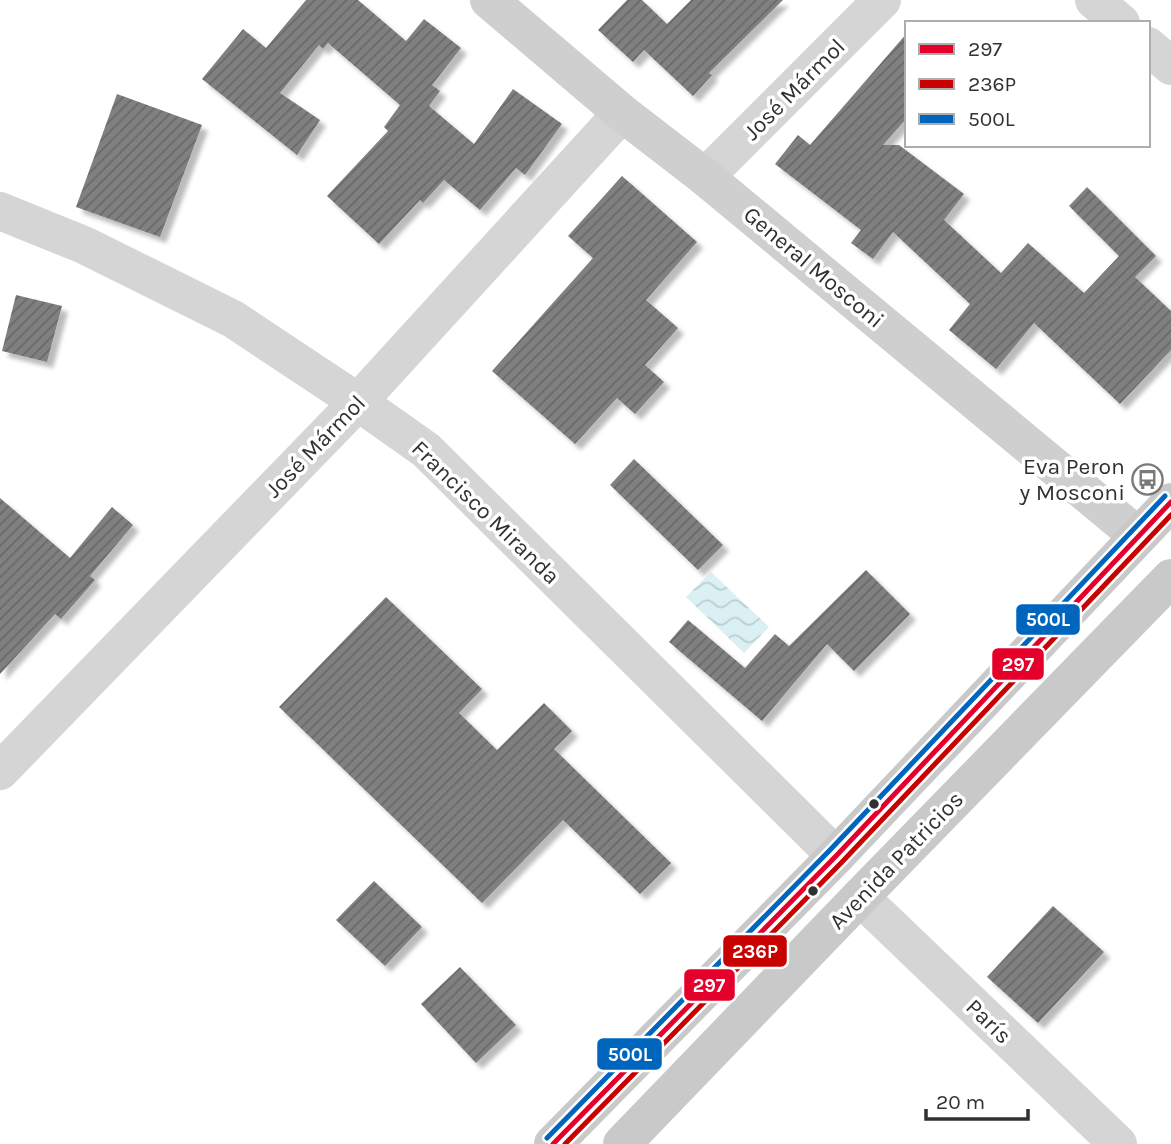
<svg xmlns="http://www.w3.org/2000/svg" width="1171" height="1144" viewBox="0 0 1171 1144" font-family="Karla,sans-serif">
<defs>
<pattern id="water-waves" width="16" height="10" patternUnits="userSpaceOnUse" patternTransform="scale(1.75)"><rect width="16" height="10" fill="#daf0f3"/><path d="M0 5q4-4 8 0t8 0" fill="none" stroke="#bcced1"/></pattern>
<pattern id="building-hatch" width="6" height="6" patternUnits="userSpaceOnUse" patternTransform="scale(1.75)"><rect width="6" height="6" fill="#808080"/><path d="M-1 1l2-2M0 6l6-6M5 7l2-2" fill="none" stroke="#696969"/></pattern>
<filter id="shadow"><feDropShadow dx="6" dy="6" stdDeviation="2" flood-color="#0004"/></filter>
</defs>
<rect width="100%" height="100%" fill="#fff"/>
<path fill="url(#water-waves)" d="M711,572L769,627L744,653L686,597Z"/>
<g fill="url(#building-hatch)" filter="url(#shadow)">
<path d="M306,0H358L406,41L424,19L461,48L432,85L440,91L429,106L474,144L513,89L562,124L525,175L516,168L480,210L444,180L423,203L420,200L379,244L327,196L388,131L384,127L400,105L328,43L323,49L319,45L280,93L320,120L297,155L202,79L243,29L266,48Z"/>
<path d="M627,0H642L667,24L691,0H783L709,73L712,75L693,96L644,50L633,62L598,30Z"/>
<path d="M907,33V118L883,145H899L964,194L944,220L1001,273L1028,243L1084,293L1119,256L1069,206L1087,187L1156,256L1135,277L1171,311V350L1120,404L1034,323L996,369L949,330L970,304L893,232L873,259L851,243L861,230L775,164L798,135L810,145Z"/>
<path d="M117,94L202,125L160,237L76,207Z"/>
<path d="M622,176L697,242L646,300L678,328L645,365L664,382L635,414L617,398L575,444L492,371L593,258L568,236Z"/>
<path d="M16,295L62,306L47,362L2,351Z"/>
<path d="M634,459L723,545L698,570L610,485Z"/>
<path d="M0,498L70,558L112,507L133,525L90,576L95,580L61,619L55,614L0,674Z"/>
<path d="M866,570L910,614L854,671L827,644L762,721L669,642L688,620L745,668L775,634L789,646Z"/>
<path d="M386,597L482,689L459,713L497,750L544,703L572,731L554,749L671,863L640,894L563,820L482,903L279,707Z"/>
<path d="M374,881L422,927L385,966L336,920Z"/>
<path d="M1053,906L1104,952L1038,1023L987,977Z"/>
<path d="M460,967L516,1025L476,1063L421,1004Z"/>
</g>
<g fill="none" stroke-linecap="round" stroke-linejoin="round">
<g stroke="#d5d5d5" stroke-width="38">
<path d="M1094,0L1121,23"/>
<path d="M1148,46L1171,66"/>
<path d="M705,177L882,0"/>
<path d="M0,211L84,245L233,319L358,402L426,450L836,856"/>
<path d="M0,771L358,402L622,113"/>
<path d="M860,897L1118,1144"/>
</g>
<path stroke="#cfcfcf" stroke-width="38" d="M489,0L622,113L705,177L1138,536"/>
<g stroke="#c9c9c9" stroke-width="38">
<path d="M553,1144L836,856L1171,502"/>
<path d="M622,1144L860,897L1171,578"/>
</g>
<defs>
<path id="bus-1" d="M553,1144L836,856L1171,502"/>
<path id="bus-2" d="M565,1144L842,862L1171,515"/>
<path id="bus-3" d="M547,1138L830,850L1165,496"/>
</defs>
<use href="#bus-1" stroke="#fff" stroke-width="10"/>
<use href="#bus-2" stroke="#fff" stroke-width="10"/>
<use href="#bus-3" stroke="#fff" stroke-width="10"/>
<use href="#bus-1" stroke="#e4002b" stroke-width="5"/>
<use href="#bus-2" stroke="#c70201" stroke-width="5"/>
<use href="#bus-3" stroke="#0065bd" stroke-width="5"/>
</g>
<defs>
<symbol id="bus-ring" viewBox="-11 -11 22 22"><circle r="9.5" fill="#fff" stroke="#797979" stroke-width="1.5"/><path d="M-5-6H5V4H4V6H2V4H-2V6H-4V4H-5ZM-3.5-4V0h7V-4ZM-3.5 1.2v1.5H-2V1.2ZM2 1.2v1.5H3.5V1.2Z" fill="#797979"/></symbol>
</defs>
<g fill-rule="evenodd">
<use href="#bus-ring" x="1130" y="462" width="35" height="35"/>
</g>
<g fill="#313131" stroke="#fff" stroke-width="2.5">
<circle cx="874" cy="804" r="6"/>
<circle cx="813" cy="891" r="6"/>
</g>
<g text-anchor="middle" stroke-width="7" stroke-linejoin="round" paint-order="stroke">
<g font-size="23" fill="#313131" stroke="#fff">
<text transform="translate(794 89) rotate(-45)" y="8">José Mármol</text>
<text transform="translate(814 267) rotate(40)" y="8">General Mosconi</text>
<text transform="translate(315 446) rotate(-46)" y="8">José Mármol</text>
<text transform="translate(486 512) rotate(44)" y="8">Francisco Miranda</text>
<text transform="translate(896 860) rotate(-46)" y="8">Avenida Patricios</text>
<text transform="translate(989 1021) rotate(44)" y="8">París</text>
</g>
<g font-size="23" fill="#313131" stroke="#fff" text-anchor="end">
<text x="1125" y="474">Eva Peron<tspan x="1125" dy="26">y Mosconi</tspan></text>
</g>
</g>
<g stroke="#fff" stroke-width="2.5">
<rect x="1015" y="603" width="66" height="33" rx="7" fill="#0065bd"/>
<rect x="991" y="647" width="54" height="34" rx="7" fill="#e4002b"/>
<rect x="722" y="934" width="66" height="34" rx="7" fill="#c70201"/>
<rect x="683" y="968" width="53" height="34" rx="7" fill="#e4002b"/>
<rect x="596" y="1037" width="67" height="34" rx="7" fill="#0065bd"/>
</g>
<g font-size="19" text-anchor="middle" font-weight="bold" fill="#fff">
<text x="1048" y="626">500L</text>
<text x="1018" y="671">297</text>
<text x="755" y="958">236P</text>
<text x="709" y="992">297</text>
<text x="630" y="1061">500L</text>
</g>
<rect x="905" y="21" width="245" height="126" fill="#ffffff" stroke="#adadad" stroke-width="2"/>
<rect x="919" y="44" width="35" height="10" fill="#e4002b" stroke="#adadad" stroke-width="2"/>
<text x="968" y="56" font-size="21" fill="#313131">297</text>
<rect x="919" y="79" width="35" height="10" fill="#c70201" stroke="#adadad" stroke-width="2"/>
<text x="968" y="91" font-size="21" fill="#313131">236P</text>
<rect x="919" y="114" width="35" height="10" fill="#0065bd" stroke="#adadad" stroke-width="2"/>
<text x="968" y="126" font-size="21" fill="#313131">500L</text>
<path d="M926 1109v10h102v-10" fill="none" stroke="#313131" stroke-width="3.5"/>
<text x="936" y="1109" font-size="21" fill="#313131" stroke="#ffffff" stroke-width="5" paint-order="stroke">20 m</text>
</svg>
